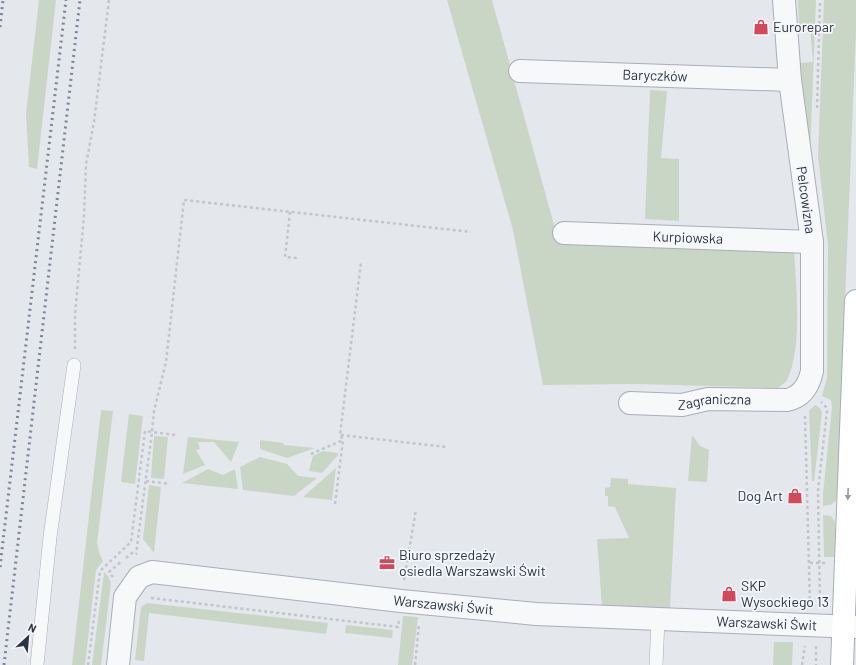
<svg xmlns="http://www.w3.org/2000/svg" width="856" height="665" viewBox="0 0 856 665" font-family="Barlow,sans-serif">
<rect width="100%" height="100%" fill="#e4e7ec"/>
<g fill="#c9d6c5">
<path d="M39,0H56L37,169L29,167L26,114Z"/>
<path d="M447,0H492L559,243L794,249C796,286 803,347 787,380C785,383 781,385 778,388L637,384L543,385L513,230Z"/>
<path d="M798,0H816L810,157L799,63L813,62L810,27L799,28Z"/>
<path d="M824,0H856V30L837,498C835,505 829,505 823,506V493L832,407L831,400L822,396L827,378L828,245L818,156Z"/>
<path d="M650,90L667,91L661,158L679,159V221L645,219Z"/>
<path d="M815,405L820,408L822,413L814,481H812L809,411Z"/>
<path d="M101,410L113,411L97,543L100,555L103,561L96,570L85,665H72Z"/>
<path d="M129,414L143,416L135,484L121,482Z"/>
<path d="M692,435L700,446L709,450L707,482L688,481Z"/>
<path d="M154,436L168,437L164,479L151,478Z"/>
<path d="M188,437L239,442L231,462L214,442H198L200,449L196,450L205,465L183,474Z"/>
<path d="M260,440L283,443L284,445L315,448L287,458L260,449Z"/>
<path d="M323,451L338,453V455L322,473L309,471L313,456Z"/>
<path d="M260,457L287,464L298,476L317,478L294,496L243,490L240,467Z"/>
<path d="M336,468L332,500L303,497Z"/>
<path d="M208,469L223,475L235,469L238,489L182,483Z"/>
<path d="M611,478L628,479V484L676,488L670,609L602,607L597,539L629,538L615,507L608,506V496H605V488L610,487Z"/>
<path d="M149,485L161,487L154,553L143,539Z"/>
<path d="M823,515L831,516L835,522V557H824Z"/>
<path d="M104,572L108,576L111,583L101,665H92Z"/>
<path d="M147,603L328,623L326,634L149,613L144,661L135,660L141,607Z"/>
<path d="M403,616L418,617L412,665H398Z"/>
<path d="M346,625L393,630L392,638L345,633Z"/>
<path d="M774,642H793L792,665H773Z"/>
</g>
<g fill="none" stroke-linecap="round" stroke-linejoin="round">
<defs>
<g id="service">
<path d="M37,665L50,537L74,365"/>
<path d="M656,665L658,620"/>
</g>
<g id="minor">
<path id="s1" d="M520,71L790,80"/>
<path id="s2" d="M564,233L812,242"/>
<path id="s3" d="M630,403L682,405L708,399L787,400C802,397 809,385 812,371V242L790,80L784,0"/>
<path id="s4" d="M118,665L125,597L139,577L152,572L401,601L536,614L856,627"/>
</g>
<path id="secondary" d="M842,665L856,301"/>
</defs>
<use href="#service" stroke="#a9aeb7" stroke-width="14"/>
<use href="#minor" stroke="#a9aeb7" stroke-width="24"/>
<use href="#secondary" stroke="#a9aeb7" stroke-width="24"/>
<g stroke="#c2c5cb" stroke-width="2.5" stroke-dasharray="3 3" stroke-linecap="butt">
<path d="M817,108L820,0"/>
<path d="M290,212L285,257L297,258"/>
<path d="M75,349V314L84,216L86,164L94,122L109,0"/>
<path d="M805,416L810,605"/>
<path d="M175,435L152,432L154,411L166,362L184,200L471,232"/>
<path d="M341,435L446,447"/>
<path d="M311,454L343,440"/>
<path d="M146,481L170,484"/>
<path d="M335,504L343,440L340,435L361,262"/>
<path d="M126,558L132,553L137,554"/>
<path d="M810,563H826"/>
<path d="M113,577L109,572L122,561"/>
<path d="M404,580L416,510"/>
<path d="M151,598L398,627L399,621"/>
<path d="M820,605L818,490L827,411L826,407L821,402"/>
<path d="M816,646V665"/>
<path d="M88,665L100,571L131,542L145,431L152,432L136,554"/>
<path d="M415,665L419,624"/>
<path d="M802,665L805,646"/>
</g>
<use href="#service" stroke="#f7f8fa" stroke-width="13"/>
<use href="#minor" stroke="#f7f8fa" stroke-width="22"/>
<use href="#secondary" stroke="#fff" stroke-width="22"/>
<g stroke="#7d8696" stroke-width="3" stroke-dasharray="2 4" stroke-linecap="butt">
<path d="M0,27L3,0"/>
<path d="M0,567L66,0"/>
<path d="M4,665L80,0"/>
</g>
</g>
<defs><path id="oneway-solid" d="M-6-.8H1V-3.2L6.5 0L1 3.2V.8H-6Z"/></defs>
<use fill="#959aa2" href="#oneway-solid" transform="translate(848 494) rotate(92)"/>
<defs>
<symbol id="shop-bare" viewBox="-9 -9 18 18"><path d="M-5-2.5h2.3a2.7 3.5 0 0 1 5.4 0H5L5.5 6h-11ZM-1.5-2.5h3a1.5 2.3 0 0 0-3 0Z" fill="#d1495b" stroke="#f4f6f9" stroke-width="2.5" paint-order="stroke"/></symbol>
<symbol id="office-bare" viewBox="-9 -9 18 18"><path d="M-6-3h4V-5.5h4V-3h4V5H-6ZM-1-4.5V-3h2v-1.5ZM-6 0V1H6V0Z" fill="#d1495b" stroke="#f4f6f9" stroke-width="2.5" paint-order="stroke"/></symbol>
</defs>
<g fill-rule="evenodd">
<use href="#shop-bare" x="750" y="16" width="22" height="22"/>
<use href="#shop-bare" x="784" y="485" width="22" height="22"/>
<use href="#office-bare" x="376" y="552" width="22" height="22"/>
<use href="#shop-bare" x="718" y="583" width="22" height="22"/>
</g>
<g text-anchor="middle" stroke-width="3.5" stroke-linejoin="round" paint-order="stroke">
<g font-size="14" fill="#2b3445" stroke="#f4f6f9" text-anchor="start">
<text x="773" y="32">Eurorepar</text>
<text x="783" y="501" text-anchor="end">Dog Art</text>
<text x="399" y="560">Biuro sprzedaży<tspan x="399" dy="16">osiedla Warszawski Świt</tspan></text>
<text x="741" y="591">SKP<tspan x="741" dy="16">Wysockiego 13</tspan></text>
</g>
<g font-size="14" fill="#2b3445" stroke="#f4f6f9">
<text dy="5" stroke="none"><textPath href="#s1" startOffset="135">Baryczków</textPath></text>
<text transform="translate(806 200) rotate(82)" y="5">Pelcowizna</text>
<text dy="5" stroke="none"><textPath href="#s2" startOffset="124">Kurpiowska</textPath></text>
<text dy="5" stroke="none"><textPath href="#s3" startOffset="85">Zagraniczna</textPath></text>
<text dy="5" stroke="none"><textPath href="#s4" startOffset="400">Warszawski Świt</textPath></text>
<text dy="5" stroke="none"><textPath href="#s4" startOffset="724">Warszawski Świt</textPath></text>
</g>
</g>
<g transform="translate(28 637) rotate(26)" stroke="#f4f6f9" stroke-width="3" paint-order="stroke">
<path d="M0-3L7 15L0 10L-7 15Z" fill="#2b3445"/>
<text y="-6" font-size="11" font-weight="bold" text-anchor="middle" fill="#2b3445">N</text>
</g>
</svg>
